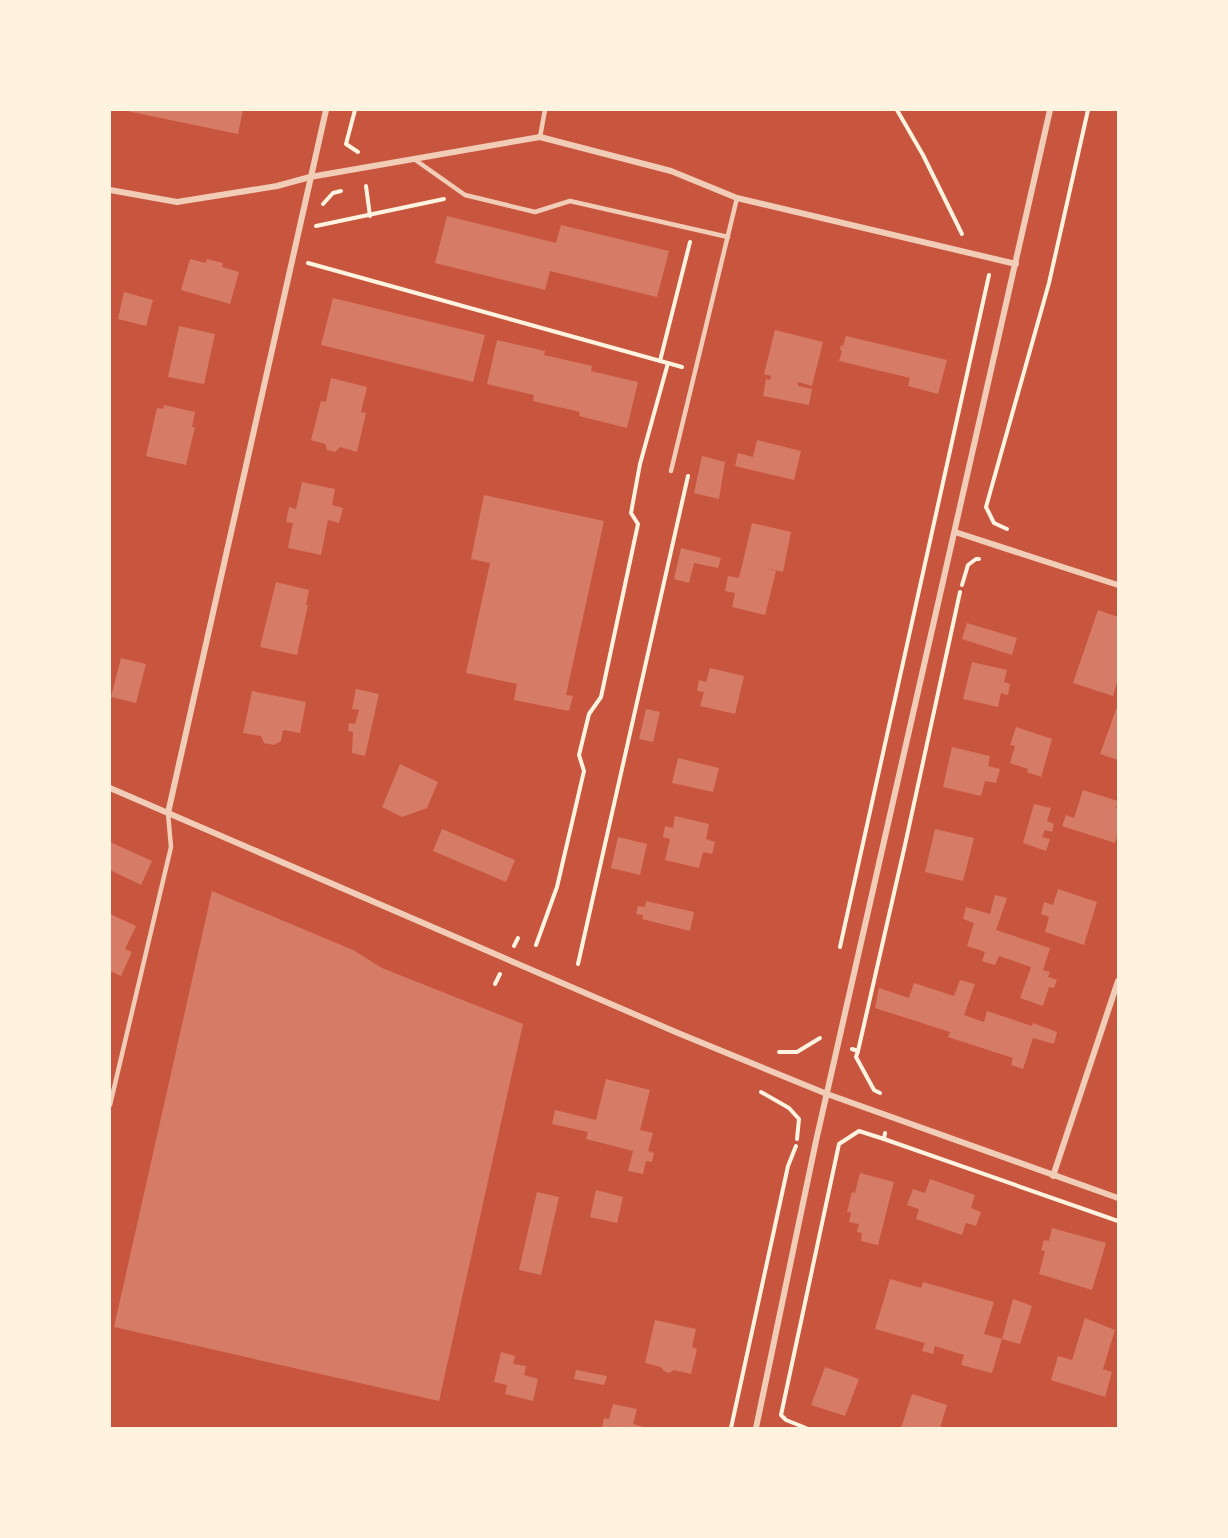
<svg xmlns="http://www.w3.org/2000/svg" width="1228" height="1538" viewBox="0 0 1228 1538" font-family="Montserrat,sans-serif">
<rect width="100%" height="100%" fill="#c8553d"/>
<g fill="#d67c66">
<path d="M127,111V110H243L238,134Z"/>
<path d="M447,216L556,243L561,225L669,251L657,297L550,271L545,290L435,263Z"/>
<path d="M190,259L206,263L207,259L223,263L222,267L239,272L230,304L181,290Z"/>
<path d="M124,292L153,300L146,326L118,319Z"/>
<path d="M333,298L485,335L473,382L321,345Z"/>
<path d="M179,326L215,334L204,384L168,377Z"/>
<path d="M775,330L823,342L812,386L798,382V386L812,389L809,405L763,396L766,379L770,380L771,376L764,374Z"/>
<path d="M846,336L947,360L938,394L908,386L910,378L839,361L842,351L840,350L841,345L843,346Z"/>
<path d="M497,340L545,351L544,355L592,366L591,371L638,382L627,428L579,416L580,412L533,401L534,395L487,384Z"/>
<path d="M331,378L367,387L361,412L366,413L357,452L340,447L335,452L327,450L325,444L311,440L321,401L326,402Z"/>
<path d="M164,405L195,412L192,427H195L186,465L146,456L157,408L163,409Z"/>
<path d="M757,440L801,451L794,480L735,466L738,453L753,457Z"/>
<path d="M702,456L725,462L719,499L694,493Z"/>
<path d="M302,482L335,489L332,505L343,508L339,523L328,520L321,555L288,548L293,523L286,522L289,507L296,509Z"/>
<path d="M484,495L604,521L566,695L573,696L569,711L514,700L517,684L466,673L490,563L471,559Z"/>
<path d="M752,523L791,532L783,572L757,566L776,571L765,615L732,607L735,593L725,591L728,576L739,578Z"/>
<path d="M681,548L721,558L718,568L694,563L689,583L674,579Z"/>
<path d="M276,582L309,590L306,605H308L297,655L260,647Z"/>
<path d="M1098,610L1118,617V679L1113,696L1073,683Z"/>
<path d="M967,623L1017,638L1012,655L962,639Z"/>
<path d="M121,658L146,664L136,703L111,697Z"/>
<path d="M972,662L1007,670L1004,682L1010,684L1008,695L1001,693L998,707L963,699Z"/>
<path d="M710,668L744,676L735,714L700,706L704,692L697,691L699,680L706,682Z"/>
<path d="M356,689L379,694L365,756L352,753L353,732L348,731L349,723L355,724L359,710L352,709Z"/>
<path d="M252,691L306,702L300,733L283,730L281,741L274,745L264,743L261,736L243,733Z"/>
<path d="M1118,704V760L1100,754Z"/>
<path d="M646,709L660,712L653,742L639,739Z"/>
<path d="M1016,727L1052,739L1041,777L1027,772L1028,769L1010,763L1015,746L1010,745Z"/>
<path d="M952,747L990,756L988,766L1000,769L996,783L985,781L981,796L943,787Z"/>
<path d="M678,758L719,768L713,792L672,783Z"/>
<path d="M400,764L438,782L427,808L402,817L382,807Z"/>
<path d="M1083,790L1118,801L1116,808L1118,809V832L1115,843L1062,826L1066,815L1074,818Z"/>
<path d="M1034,804L1051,808L1047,821L1054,824L1052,832L1045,830L1042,837L1050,839L1046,851L1023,843Z"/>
<path d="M675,816L709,824L706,839L715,842L712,854L703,852L699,868L665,860L670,839L663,837L665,826L673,828Z"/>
<path d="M442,829L515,860L506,882L433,851Z"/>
<path d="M935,829L974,838L963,881L925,872Z"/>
<path d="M618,837L647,844L640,875L611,868Z"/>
<path d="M110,842L152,861L141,885L110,870Z"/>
<path d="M1058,889L1097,902L1084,945L1045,932L1049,917L1041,914L1044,902L1053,905Z"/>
<path d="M212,891L353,950L382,968L523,1024L439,1401L114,1327Z"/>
<path d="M995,895L1007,898L996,930L1050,948L1043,970L1050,972L1048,977L1057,980L1054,988L1049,987L1043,1006L1020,998L1031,967L999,956L995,965L982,961L985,952L967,946L974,923L963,919L966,907L990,914Z"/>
<path d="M646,901L694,912L690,931L642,919L643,915L636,914L638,906L645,907Z"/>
<path d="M110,914L136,926L125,949L132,952L121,976L110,971Z"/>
<path d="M960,980L975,984L964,1015L984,1022L987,1011L1032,1026L1033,1023L1057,1032L1054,1044L1033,1038L1023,1069L1011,1065L1013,1058L948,1037L950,1032L875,1008L879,988L909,998L914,983L954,996Z"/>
<path d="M606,1079L650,1090L640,1130L653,1133L648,1151L654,1153L652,1162L646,1161L643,1174L628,1171L633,1151L586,1139L588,1132L552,1124L555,1110L596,1120Z"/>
<path d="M860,1173L894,1182L878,1245L861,1241L862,1233L857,1232L859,1224L849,1222L851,1212H847L852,1192L855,1193Z"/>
<path d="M930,1179L975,1195L971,1208L981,1212L976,1226L966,1223L962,1235L916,1219L919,1209L907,1205L913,1189L925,1193Z"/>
<path d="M596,1190L623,1197L617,1223L590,1217Z"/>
<path d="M537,1192L559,1197L541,1275L519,1270Z"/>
<path d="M1052,1228L1106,1243L1092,1290L1039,1274L1045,1251L1041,1250L1044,1240L1049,1241Z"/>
<path d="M890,1279L921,1288L923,1282L994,1302L984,1334L1002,1339L1013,1299L1032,1306L1020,1344L1002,1339L992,1373L961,1365L964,1355L935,1346L933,1354L922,1351L925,1343L875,1329Z"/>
<path d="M1085,1318L1115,1330L1103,1369L1112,1372L1105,1397L1051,1380L1058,1356L1072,1360Z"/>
<path d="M655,1320L696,1329L692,1347L697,1349L691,1374L674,1370L669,1373L664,1371L661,1367L645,1363Z"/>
<path d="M501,1352L515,1356L513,1364L526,1366L524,1375L538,1379L533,1401L505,1394L507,1385L494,1382Z"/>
<path d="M825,1367L859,1379L845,1416L811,1405Z"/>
<path d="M576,1370L607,1376L604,1385L574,1379Z"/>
<path d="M912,1394L947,1405L940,1428H901Z"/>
<path d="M613,1404L637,1409L633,1424L647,1428H602L604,1418L609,1419Z"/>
</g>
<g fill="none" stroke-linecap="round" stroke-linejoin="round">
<g stroke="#fff3e0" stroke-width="4">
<path d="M355,110L346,144L358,152"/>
<path d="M897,110L923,155L962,234"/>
<path d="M366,186L370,216"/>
<path d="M323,204L333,193L341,191"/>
<path d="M316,226L444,199"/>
<path d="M308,263L682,367"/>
<path d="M660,361L690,242"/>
<path d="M1007,529L994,523L986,507L1049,283L1088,110"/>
<path d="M962,585L968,565L976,559H979"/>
<path d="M536,945L557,887L584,771L579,755L589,714L601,697L638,524L631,513L640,464L668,363"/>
<path d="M514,946L518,938"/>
<path d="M840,947L989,275"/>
<path d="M578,964L688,476"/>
<path d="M495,984L500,974"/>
<path d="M852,1049L858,1051L905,845L960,592"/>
<path d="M858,1051L856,1057L874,1090L880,1093"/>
<path d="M779,1052H797L820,1038"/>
<path d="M761,1092L789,1108L799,1119L797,1139"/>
<path d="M884,1139L1118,1221"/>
<path d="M731,1428L788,1166L796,1146"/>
<path d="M806,1428L786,1420L781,1415L839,1144L859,1131L884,1139L885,1133"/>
</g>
<g stroke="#f1ccb7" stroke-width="4.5">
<path d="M540,137L545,110"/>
<path d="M414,159L465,195L535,212L570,201L728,237"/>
<path d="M671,471L737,198"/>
<path d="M110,1105L171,847L168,813"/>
</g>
<g stroke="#f1ccb7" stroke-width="6">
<path d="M110,190L177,202L277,186L310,177L540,137L671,171L737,198L1016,264"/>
<path d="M955,532L1118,585"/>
<path d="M110,788L678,1033L827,1094L1118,1198"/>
<path d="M168,813L326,110"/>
<path d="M1053,1176L1118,981"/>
<path d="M756,1428L816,1141L1050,110"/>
</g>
</g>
<rect width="1228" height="1538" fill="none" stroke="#fff3e0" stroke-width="222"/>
</svg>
